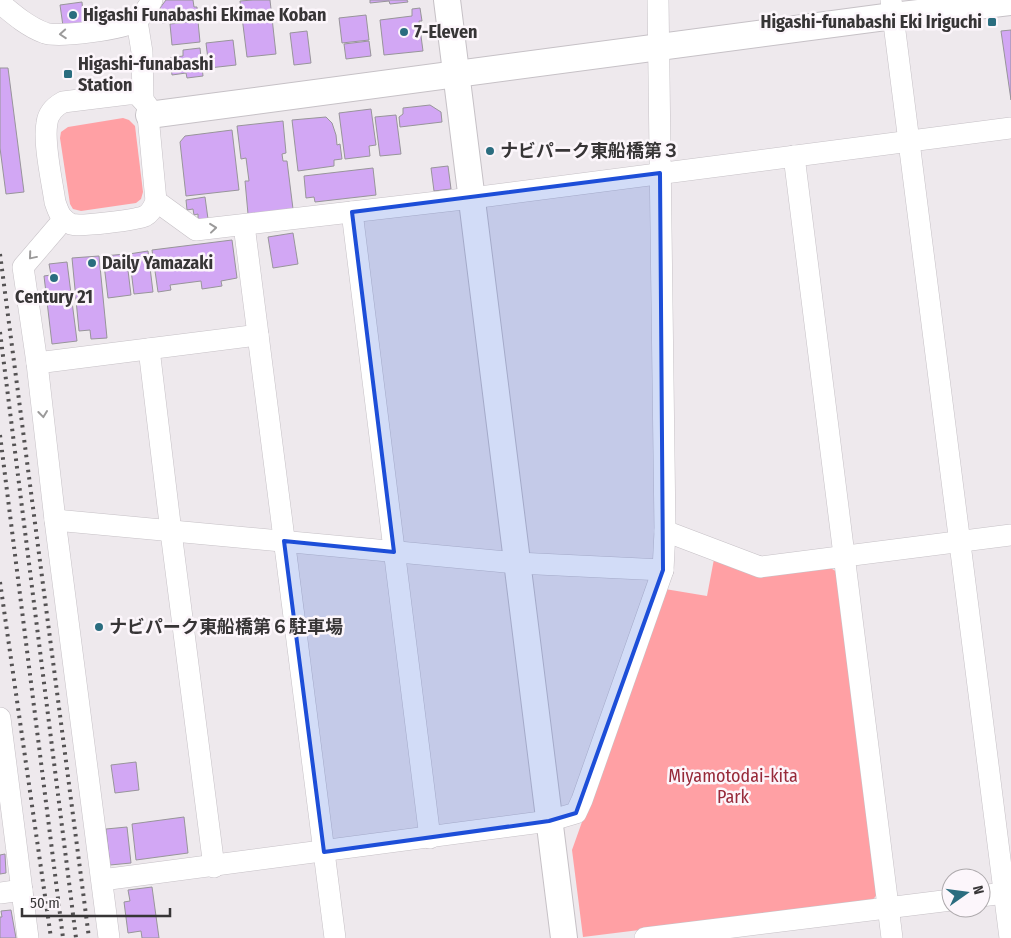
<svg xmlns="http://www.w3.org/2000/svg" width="1011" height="938" viewBox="0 0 1011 938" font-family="'Fira Sans Condensed','Noto Sans JP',sans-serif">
<rect width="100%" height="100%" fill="#eee9ed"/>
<g fill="#ffa0a4">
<path d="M123,118L129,120L135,126L143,192L141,199L136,203L81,211L73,209L70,204L60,138L61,132L68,127Z"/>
<path d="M714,559L829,567L837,572L878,893L872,901L583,937L572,850L665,589L707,596Z"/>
</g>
<g fill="#d2a7f4" stroke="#98959a">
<path d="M166,0H193L194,7H197L198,19L162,23L160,8Z"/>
<path d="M253,0H270L276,54L247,57L240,1Z"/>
<path d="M370,0H407L408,2L390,4L389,1L370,3Z"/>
<path d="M82,2L84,24L63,26L60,5Z"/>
<path d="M420,8L422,21H419L423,51L384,55L380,20L412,16V9Z"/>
<path d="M366,15L369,40L342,43L339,18Z"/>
<path d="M198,21L200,42L172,45L170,24Z"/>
<path d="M1011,30V100L1001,31Z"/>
<path d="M307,31L311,63L294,65L290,33Z"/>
<path d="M233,40L236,65L209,68L206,43Z"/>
<path d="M369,41L371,56L346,59L344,44Z"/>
<path d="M200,48L203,76L187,78L186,73L172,75L170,58L183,56V50Z"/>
<path d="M0,68H8L24,192L6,194L0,148Z"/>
<path d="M430,105L441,112L442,122L400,127L399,117L403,114V108Z"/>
<path d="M371,109L376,145L369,146L370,156L345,159L339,113Z"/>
<path d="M396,115L401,154L380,156L375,117Z"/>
<path d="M326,117L332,123L336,135L337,145L340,144L342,159L334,160V166L298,171L292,120Z"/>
<path d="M283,121L286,153L282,154L283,161H287L293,209L248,214L245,181H249L246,158L241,159L237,126Z"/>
<path d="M232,130L239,190L186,196L180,142L185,136Z"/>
<path d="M448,166L451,189L434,191L431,168Z"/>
<path d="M373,168L376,195L315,202L314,197L306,198L304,176Z"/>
<path d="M205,197L208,219L198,220V214L194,215L193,209L187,210L186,200Z"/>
<path d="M293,233L298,264L273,268L268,237Z"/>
<path d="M232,240L237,278L221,281L222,286L202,289L201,281L170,285L171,290L158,292L152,250Z"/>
<path d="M148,251L153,292L134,294L129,254Z"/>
<path d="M126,254L131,295L108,298L103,256Z"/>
<path d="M99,256L107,338L91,339L90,330L79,331L72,258Z"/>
<path d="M67,262L77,341L52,344L44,276L51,275L49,264Z"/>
<path d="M136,762L139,790L115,793L111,765Z"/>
<path d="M184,817L188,853L136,860L132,824Z"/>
<path d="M127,827L131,863L110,865L106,829Z"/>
<path d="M5,854L6,873L0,874V855Z"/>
<path d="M152,887L159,938H142L141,931L128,933L124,902L130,901L128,890Z"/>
<path d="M11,910L16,938H0V917H2L1,911Z"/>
</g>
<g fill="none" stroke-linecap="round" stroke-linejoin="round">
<defs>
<g id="minor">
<path d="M891,0L1010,938"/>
<path d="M0,3C13,14 28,27 45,33C58,38 124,29 136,21C143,16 148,7 152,0"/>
<path d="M137,21L142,52L143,99"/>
<path d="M128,94H137L147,105L156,201C154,206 151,213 145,216C136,220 80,227 71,224C61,220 58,211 55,202C52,181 43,142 47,123C48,113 54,107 63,102Z"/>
<path d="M794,156L892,938"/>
<path d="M156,201L196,230L472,198L1011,128"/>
<path d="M352,212L430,838"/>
<path d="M64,219L23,267L37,363L55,520L109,938"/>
<path d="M244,225L335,938"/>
<path d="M149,349L171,532L214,867"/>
<path d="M37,363L258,335"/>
<path d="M55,520L517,563L663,570"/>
<path d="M665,531L760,567L1011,535"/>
<path d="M0,718L28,938"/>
<path d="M102,880L549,821L576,813L582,800L663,570L665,531L658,0"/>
<path d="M0,893L22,890"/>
<path d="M981,896L1004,893"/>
<path d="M645,938L951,900"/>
</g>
<g id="tertiary">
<path d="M447,0L564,938"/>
<path d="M149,115L893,16L1011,2"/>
</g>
</defs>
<use href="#minor" stroke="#c6c1c6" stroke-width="22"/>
<use href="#tertiary" stroke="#c6c1c6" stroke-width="28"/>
<use href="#minor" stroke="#fff" stroke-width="21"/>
<use href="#tertiary" stroke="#fff" stroke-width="26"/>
<g stroke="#545253" stroke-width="4" stroke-dasharray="2.5 5" stroke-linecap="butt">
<path d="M0,254L89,938"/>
<path d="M0,332L76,938"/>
<path d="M0,435L63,938"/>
<path d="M0,582L51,938"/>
</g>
</g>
<defs><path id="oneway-chevron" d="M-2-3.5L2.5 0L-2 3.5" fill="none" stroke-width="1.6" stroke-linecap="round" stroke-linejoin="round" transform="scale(1.25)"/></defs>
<g stroke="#9b9a9a">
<use href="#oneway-chevron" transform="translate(63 34) rotate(176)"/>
<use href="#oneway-chevron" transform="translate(213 228) rotate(-6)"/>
<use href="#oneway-chevron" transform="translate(32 256) rotate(130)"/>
<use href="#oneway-chevron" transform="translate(43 414) rotate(83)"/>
</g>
<path fill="#1d4ed8" fill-opacity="0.2" stroke="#1d4ed8" stroke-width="4" stroke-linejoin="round" d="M660,173L663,570L576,813L549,821L324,852L284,541L394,552L352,212Z"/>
<g fill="#2a6d7f" stroke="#fcf6fb" stroke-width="2">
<circle cx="73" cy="15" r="5"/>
<rect x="987" y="17" width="10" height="10" rx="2.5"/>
<circle cx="404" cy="32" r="5"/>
<rect x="63" y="69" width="10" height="10" rx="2.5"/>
<circle cx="490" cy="151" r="5"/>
<circle cx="92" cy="263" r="5"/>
<circle cx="54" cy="278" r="5"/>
<circle cx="99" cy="627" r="5"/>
</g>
<g text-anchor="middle" stroke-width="5" stroke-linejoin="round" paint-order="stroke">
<g font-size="18" font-weight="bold" fill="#373536" stroke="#fcf6fb" text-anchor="start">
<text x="83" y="21">Higashi Funabashi Ekimae Koban</text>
<text x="982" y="28" text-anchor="end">Higashi-funabashi Eki Iriguchi</text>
<text x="414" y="38">7-Eleven</text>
<text x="78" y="70">Higashi-funabashi<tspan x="78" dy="21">Station</tspan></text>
<text x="500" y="157">ナビパーク東船橋第３</text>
<text x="102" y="269">Daily Yamazaki</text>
<text x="54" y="303" text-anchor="middle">Century 21</text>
<text x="109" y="633">ナビパーク東船橋第６駐車場</text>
</g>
<g font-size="18" fill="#972939" stroke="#fcf6fb">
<text x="733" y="782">Miyamotodai-kita<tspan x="733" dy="21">Park</tspan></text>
</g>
</g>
<g transform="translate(966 893) rotate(76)"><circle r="24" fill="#fcf6fb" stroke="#ada9ac"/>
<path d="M0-4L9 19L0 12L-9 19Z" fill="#2a6d7f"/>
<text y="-8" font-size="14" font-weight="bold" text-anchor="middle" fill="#373536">N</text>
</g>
<path d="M22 908v8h148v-8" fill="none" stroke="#373536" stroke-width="2.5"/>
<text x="30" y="908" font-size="15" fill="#373536" stroke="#fcf6fb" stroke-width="4" paint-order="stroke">50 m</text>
</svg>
